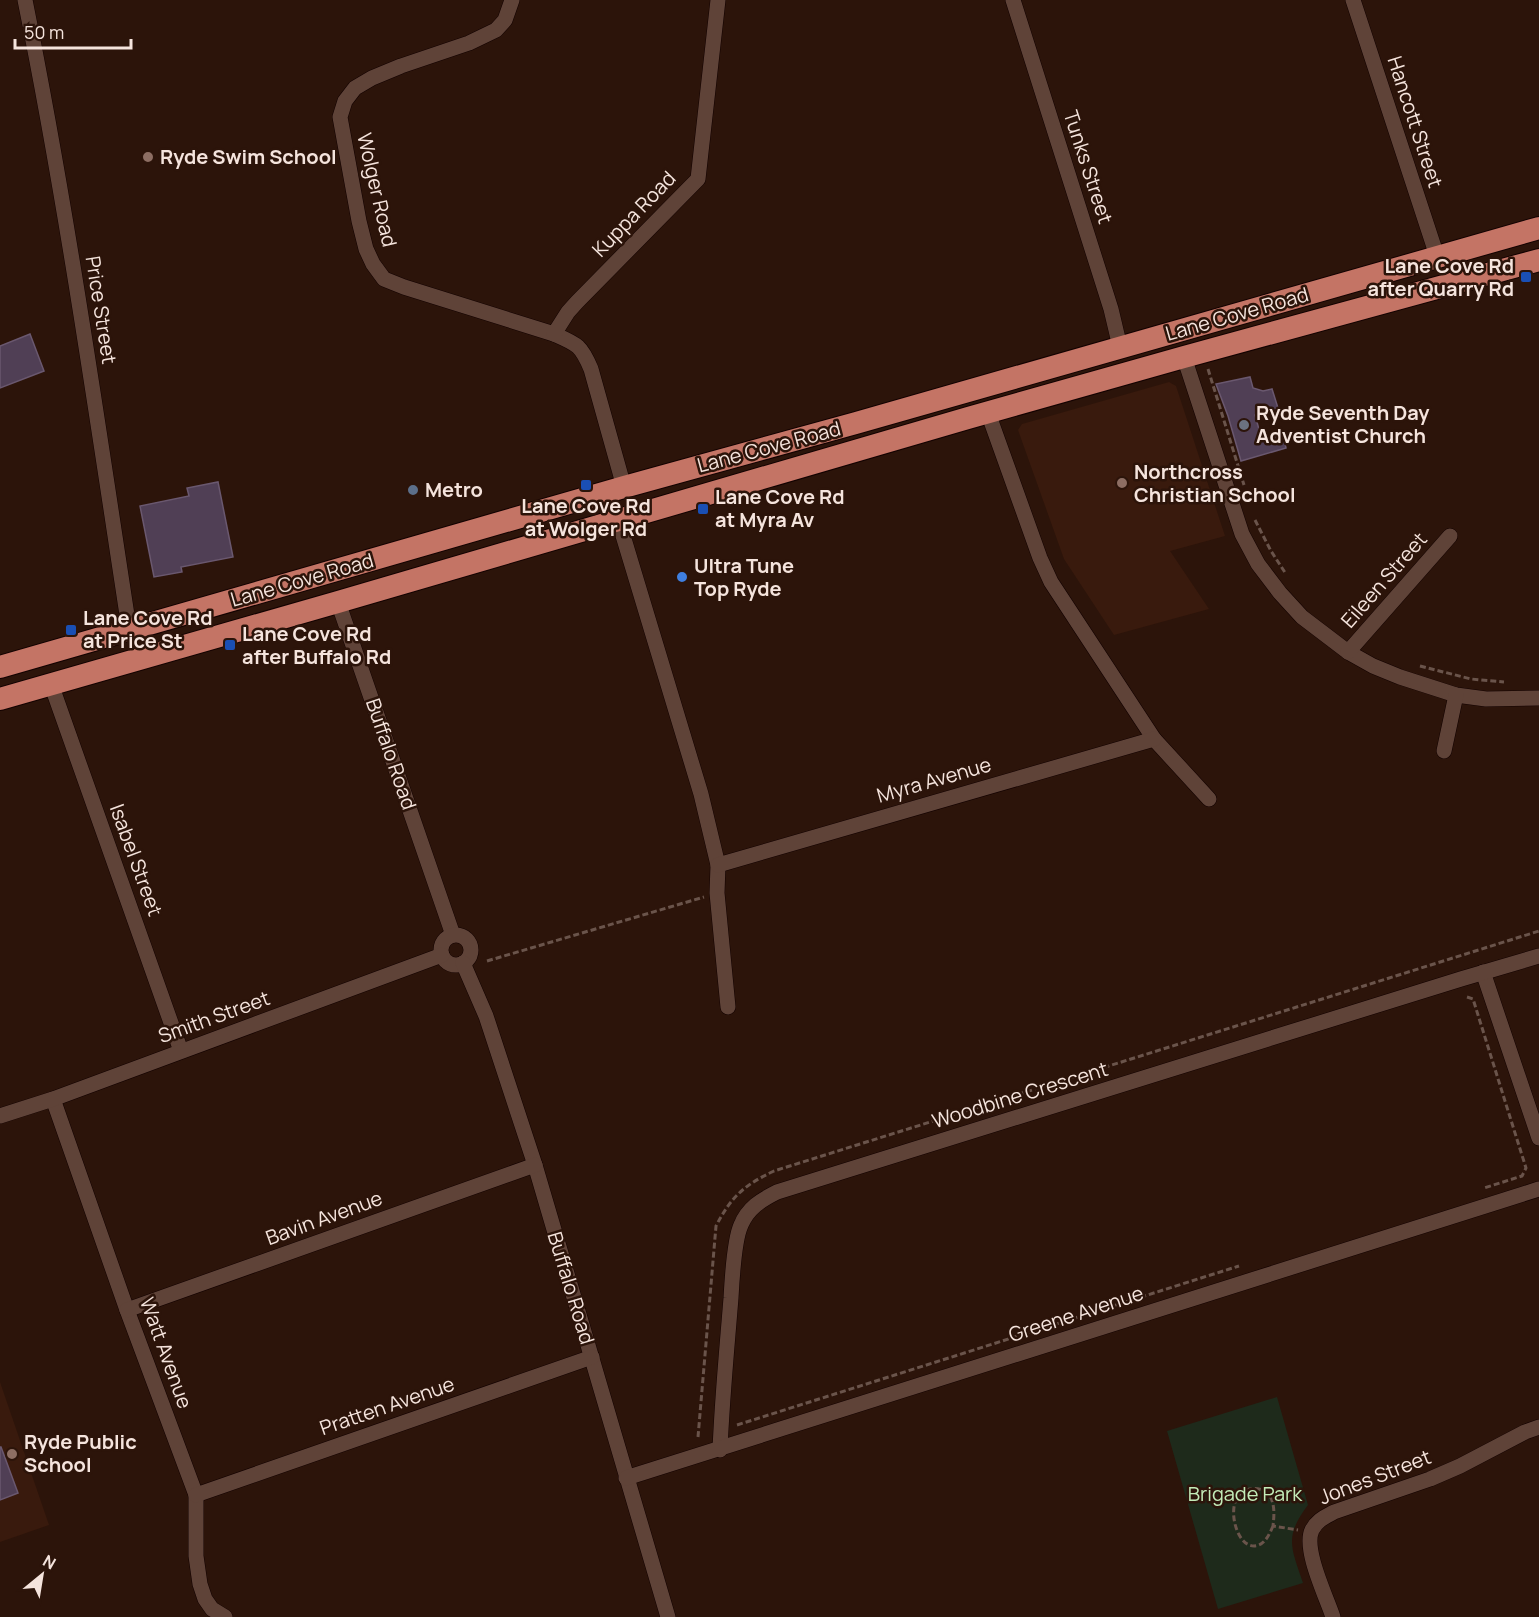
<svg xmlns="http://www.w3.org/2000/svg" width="1539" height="1617" viewBox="0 0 1539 1617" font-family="Manrope,sans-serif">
<rect width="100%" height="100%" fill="#2c140a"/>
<g fill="#391a0d">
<path d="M1169,382L1176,386L1225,536L1170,551L1209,609L1114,635L1064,559L1018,430L1022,424Z"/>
<path d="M0,1382L49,1525L0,1542Z"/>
</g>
<path fill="#1e2a1b" d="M1277,1397L1308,1505C1284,1537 1291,1547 1303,1583L1218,1609L1167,1431Z"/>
<g fill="#503f55" stroke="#6a586f" stroke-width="1.5">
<path d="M30,334L44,371L0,388V346Z"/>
<path d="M1250,377L1253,388L1263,391L1272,389L1278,408L1255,415L1262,440L1283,434L1286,448L1241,461L1228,416L1216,384Z"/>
<path d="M218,482L233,557L181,567L182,572L154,577L140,506L189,496L187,488Z"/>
<path d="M0,1447H1L18,1493L0,1500Z"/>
</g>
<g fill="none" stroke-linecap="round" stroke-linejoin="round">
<defs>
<g id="minor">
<path d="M25,0C67,208 97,419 129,628"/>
<path d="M512,0L505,20L496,30L469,43L401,66L372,78L355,88L345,101L340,117L359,221L366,249L373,264L384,279L404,287L554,334C577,344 581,345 591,369L624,487"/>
<path d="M1013,0L1111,309L1120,347"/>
<path d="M1353,0L1437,256"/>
<path d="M554,334L568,312L577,302L698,179L718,0"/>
<path d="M1184,357L1242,534L1258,564L1280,593L1302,617L1348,652L1373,666L1400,677L1456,695L1486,699L1539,698"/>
<path d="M990,412L992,424L1040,558L1051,582L1154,739L1209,799"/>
<path d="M618,519L701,794L718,865L717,893L728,1007"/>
<path d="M338,602L453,935"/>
<path d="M1348,652L1450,536"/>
<path d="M51,684L181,1051"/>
<path d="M1444,751L1456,695"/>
<path d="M718,865L1154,739"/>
<circle cx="456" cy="950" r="15"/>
<path d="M463,963L486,1016L535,1165L668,1617"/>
<path d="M1483,972L1539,1138"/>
<path d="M53,1099L127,1310L196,1495V1556L200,1584L205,1599L212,1609L225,1617"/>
<path d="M0,1116L53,1099L442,955"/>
<path d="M127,1310L535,1165"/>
<path d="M720,1450C722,1399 727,1348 731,1298C732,1280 734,1240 741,1225C748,1208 761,1200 777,1192L1461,979L1539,956"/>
<path d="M626,1478L1539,1189"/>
<path d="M196,1495L592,1357"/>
<path d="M1333,1617C1326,1596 1303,1549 1312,1530C1317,1520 1325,1517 1334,1512L1430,1479L1460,1466L1525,1432L1539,1427"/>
</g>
<g id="highway">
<path d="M0,667L624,487L856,423L1539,228"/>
<path d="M0,699L338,602L968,418L1184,357L1539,260"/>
</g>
</defs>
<use href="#minor" stroke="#130200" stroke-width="16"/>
<use href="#highway" stroke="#130200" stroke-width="24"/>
<g stroke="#6a544b" stroke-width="3" stroke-dasharray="6 3" stroke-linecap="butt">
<path d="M1208,369L1244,485"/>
<path d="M1255,520L1271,551L1286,574"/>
<path d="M1420,666L1471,679L1504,682"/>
<path d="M487,961L704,897"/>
<path d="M1467,997L1473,999L1526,1168L1522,1176L1484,1188"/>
<path d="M737,1425L1239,1266"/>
<path d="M698,1437L716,1226C731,1197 744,1185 774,1171L1539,931"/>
<path d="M1273,1526C1270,1533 1266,1542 1259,1545C1238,1553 1226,1509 1239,1495C1247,1486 1265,1486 1271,1498C1275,1507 1274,1517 1273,1526L1298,1530"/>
</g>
<use href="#minor" stroke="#5f4338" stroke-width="15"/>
<use href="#highway" stroke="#c47465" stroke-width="22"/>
</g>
<g fill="#8d6e63" stroke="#2c140a" stroke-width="2">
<circle cx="148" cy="157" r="6"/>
<circle cx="1122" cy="483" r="6"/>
<circle cx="12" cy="1454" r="6"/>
</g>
<g fill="#1a4fb4" stroke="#2c140a" stroke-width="2">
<rect x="1520" y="271" width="12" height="12" rx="3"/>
<rect x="580" y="479" width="12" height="12" rx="3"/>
<rect x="697" y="503" width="12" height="12" rx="3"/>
<rect x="65" y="624" width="12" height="12" rx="3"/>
<rect x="224" y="639" width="12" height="12" rx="3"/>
</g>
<circle fill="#6b7280" stroke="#2c140a" stroke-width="2" cx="1244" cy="425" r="6"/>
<circle fill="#5c6f8a" stroke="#2c140a" stroke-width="2" cx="413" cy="490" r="6"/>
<circle fill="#3f7fe0" stroke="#2c140a" stroke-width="2" cx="682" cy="577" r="6"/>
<g text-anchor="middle" stroke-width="5" stroke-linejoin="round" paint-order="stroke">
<g font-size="20" fill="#f5e4dd" stroke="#2c140a">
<text transform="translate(1415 122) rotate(72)" y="7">Hancott Street</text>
<text transform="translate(1088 167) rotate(72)" y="7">Tunks Street</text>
<text transform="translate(377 190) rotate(77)" y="7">Wolger Road</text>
<text transform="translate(634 214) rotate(-46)" y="7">Kuppa Road</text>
<text transform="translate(101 310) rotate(81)" y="7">Price Street</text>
<text transform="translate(1237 314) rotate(-16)" y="7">Lane Cove Road</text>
<text transform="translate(769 447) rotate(-15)" y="7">Lane Cove Road</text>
<text transform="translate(302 580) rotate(-16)" y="7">Lane Cove Road</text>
<text transform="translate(1384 580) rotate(-49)" y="7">Eileen Street</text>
<text transform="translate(391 754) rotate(71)" y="7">Buffalo Road</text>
<text transform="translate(934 780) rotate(-16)" y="7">Myra Avenue</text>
<text transform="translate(136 860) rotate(70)" y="7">Isabel Street</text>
<text transform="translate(214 1017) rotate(-20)" y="7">Smith Street</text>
<text transform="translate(1020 1095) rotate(-17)" y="7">Woodbine Crescent</text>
<text transform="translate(324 1218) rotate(-20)" y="7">Bavin Avenue</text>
<text transform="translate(571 1288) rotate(73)" y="7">Buffalo Road</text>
<text transform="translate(1076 1314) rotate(-18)" y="7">Greene Avenue</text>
<text transform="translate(166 1353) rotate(70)" y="7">Watt Avenue</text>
<text transform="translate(387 1406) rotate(-19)" y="7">Pratten Avenue</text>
<text transform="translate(1375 1477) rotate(-21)" y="7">Jones Street</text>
</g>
<g font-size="20" font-weight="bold" fill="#f5e4dd" stroke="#2c140a" text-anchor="start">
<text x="160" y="164">Ryde Swim School</text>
<text x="1514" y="273" text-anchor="end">Lane Cove Rd<tspan x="1514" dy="23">after Quarry Rd</tspan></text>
<text x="1256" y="420">Ryde Seventh Day<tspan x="1256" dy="23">Adventist Church</tspan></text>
<text x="1134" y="479">Northcross<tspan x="1134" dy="23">Christian School</tspan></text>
<text x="425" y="497">Metro</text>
<text x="715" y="504">Lane Cove Rd<tspan x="715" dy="23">at Myra Av</tspan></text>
<text x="586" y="513" text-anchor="middle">Lane Cove Rd<tspan x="586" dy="23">at Wolger Rd</tspan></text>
<text x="694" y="573">Ultra Tune<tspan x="694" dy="23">Top Ryde</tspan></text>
<text x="83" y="625">Lane Cove Rd<tspan x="83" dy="23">at Price St</tspan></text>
<text x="242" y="641">Lane Cove Rd<tspan x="242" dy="23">after Buffalo Rd</tspan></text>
<text x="24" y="1449">Ryde Public<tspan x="24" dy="23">School</tspan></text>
</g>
<g font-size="20" fill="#c3ecb9" stroke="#2c140a">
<text x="1245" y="1501">Brigade Park</text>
</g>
</g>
<g transform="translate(42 1575) rotate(30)" stroke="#2c140a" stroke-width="4.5" paint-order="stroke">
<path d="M0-4.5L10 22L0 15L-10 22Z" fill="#f5e4dd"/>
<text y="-9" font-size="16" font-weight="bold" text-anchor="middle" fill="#f5e4dd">N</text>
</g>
<path d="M15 39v9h116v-9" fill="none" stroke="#f5e4dd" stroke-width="3"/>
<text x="24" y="39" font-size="18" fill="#f5e4dd" stroke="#2c140a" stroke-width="4.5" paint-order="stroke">50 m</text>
</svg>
